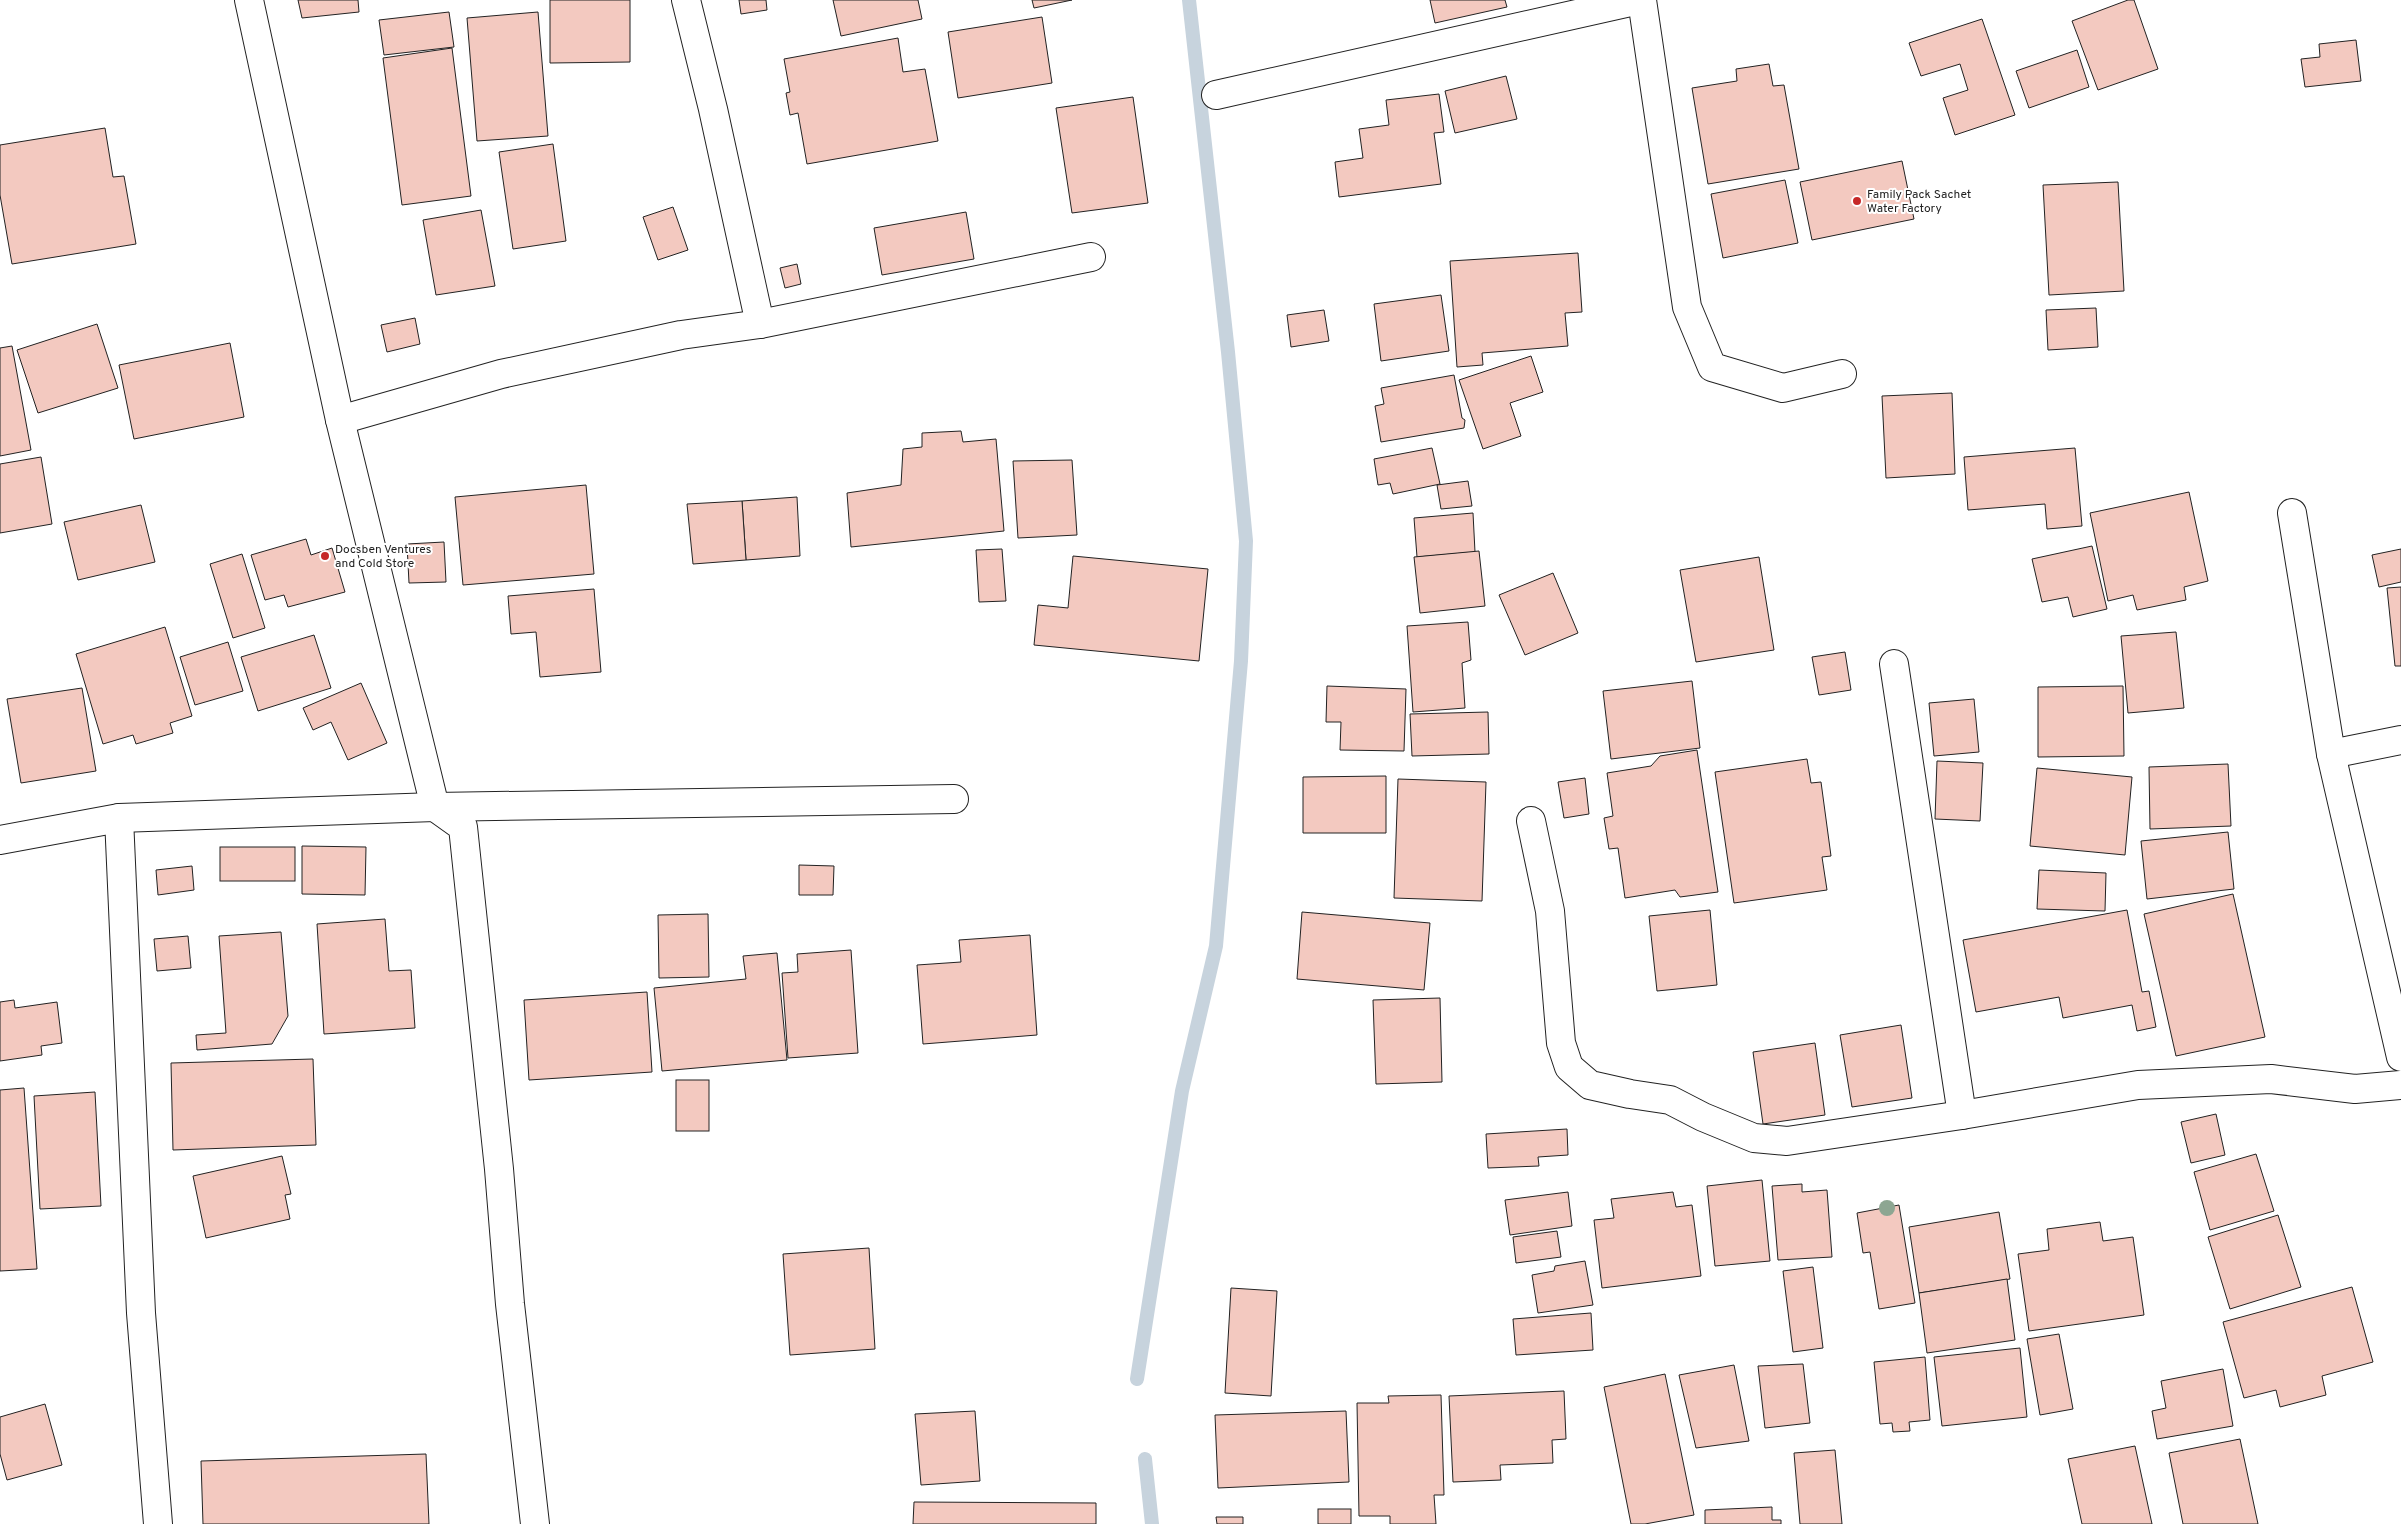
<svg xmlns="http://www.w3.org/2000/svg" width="2401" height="1524" viewBox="0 0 2401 1524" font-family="Overpass,sans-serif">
<rect width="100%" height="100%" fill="#fff"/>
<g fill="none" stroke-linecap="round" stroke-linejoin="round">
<g stroke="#c7d3dd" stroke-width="14">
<path d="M1137,1379L1182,1091L1216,946L1241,661L1246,541L1228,352L1189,0"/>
<path d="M1145,1459L1152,1524"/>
</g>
</g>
<g fill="#f3c9c0" stroke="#222">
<path d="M298,0H358L359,12L302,18Z"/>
<path d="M550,0H630V62L550,63Z"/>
<path d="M739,0H766L767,10L741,14Z"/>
<path d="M833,0H918L922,19L841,36Z"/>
<path d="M1032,0H1072L1034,8Z"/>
<path d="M1430,0H1505L1507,7L1435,23Z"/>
<path d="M2128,0H2134L2158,69L2098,90L2072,21Z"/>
<path d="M449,12L454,47L384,55L379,20Z"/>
<path d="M538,12L548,136L477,141L467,18Z"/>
<path d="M1042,17L1052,83L958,98L948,32Z"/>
<path d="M1982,19L2015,115L1955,135L1943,98L1968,90L1960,64L1921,76L1909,43Z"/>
<path d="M898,38L903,72L925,69L938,141L807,164L798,113L790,115L786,93L790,92L784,59Z"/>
<path d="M2356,40L2361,81L2305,87L2301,59L2320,57L2319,44Z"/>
<path d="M452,48L471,196L402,205L383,58Z"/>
<path d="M2077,50L2089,87L2029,108L2016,71Z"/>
<path d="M1769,64L1773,86L1784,85L1799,169L1708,184L1692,88L1737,81L1736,69Z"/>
<path d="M1506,76L1517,119L1455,133L1445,91Z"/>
<path d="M1439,94L1444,132L1434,133L1441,184L1339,197L1335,162L1363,158L1359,129L1389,125L1386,100Z"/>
<path d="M1133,97L1148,203L1072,213L1056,108Z"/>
<path d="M105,128L113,177L124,176L136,244L12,264L0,195V145Z"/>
<path d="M553,144L566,241L513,249L499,152Z"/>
<path d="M1902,161L1914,219L1812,240L1800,182Z"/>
<path d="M1785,180L1798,243L1723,258L1711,194Z"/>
<path d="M2118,182L2124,291L2049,295L2043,185Z"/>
<path d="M673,207L688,250L658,260L643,217Z"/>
<path d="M481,210L495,286L436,295L423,220Z"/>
<path d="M966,212L974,259L882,275L874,228Z"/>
<path d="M1578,253L1582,312L1565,313L1568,346L1482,353L1483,365L1457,367L1450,261Z"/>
<path d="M797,264L801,284L785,288L780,268Z"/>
<path d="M1441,295L1449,351L1381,361L1374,304Z"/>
<path d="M2096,308L2098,347L2048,350L2046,310Z"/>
<path d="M1324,310L1329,341L1291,347L1287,315Z"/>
<path d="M415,318L420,344L387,352L381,325Z"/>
<path d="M97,324L118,388L38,413L17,350Z"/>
<path d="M230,343L244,417L134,439L119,365Z"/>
<path d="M12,346L31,450L0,456V348Z"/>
<path d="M1531,356L1543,392L1510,403L1521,436L1483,449L1459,380Z"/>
<path d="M1454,375L1462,418L1465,420L1464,428L1381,442L1375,406L1384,404L1381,388Z"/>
<path d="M1952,393L1955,474L1886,478L1882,396Z"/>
<path d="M961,431L963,442L996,439L1004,531L851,547L847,493L901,485L903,449L922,447V433Z"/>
<path d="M1432,448L1440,484L1393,494L1390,483L1378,485L1374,459Z"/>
<path d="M2075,448L2082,526L2047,529L2045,504L1968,510L1964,457Z"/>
<path d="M41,457L52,524L0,533V464Z"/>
<path d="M1072,460L1077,535L1018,538L1013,461Z"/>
<path d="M1468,481L1472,506L1441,509L1437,485Z"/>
<path d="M586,485L594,574L463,585L455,497Z"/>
<path d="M2189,492L2208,581L2184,587L2186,600L2137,610L2133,595L2108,601L2090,513Z"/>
<path d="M797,497L800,556L746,560L742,501Z"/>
<path d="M742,501L746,560L693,564L687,504Z"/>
<path d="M141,505L155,562L78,580L64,522Z"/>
<path d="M1473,513L1475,552L1417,557L1414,518Z"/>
<path d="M306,539L311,555L332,548L345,592L288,607L284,595L265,600L251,555Z"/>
<path d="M444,542L446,582L409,583L407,544Z"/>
<path d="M2092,546L2107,609L2073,617L2068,597L2042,602L2032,559Z"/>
<path d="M1002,549L1006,601L979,602L976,550Z"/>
<path d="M2401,549V582L2379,587L2372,555Z"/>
<path d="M1479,551L1485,606L1420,613L1414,557Z"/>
<path d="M242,554L265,628L233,638L210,564Z"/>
<path d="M1073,556L1208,569L1199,661L1034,645L1038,605L1068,608Z"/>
<path d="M1759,557L1774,650L1696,662L1680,570Z"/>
<path d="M1553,573L1578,633L1525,655L1499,595Z"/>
<path d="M2401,587V666H2395L2387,588Z"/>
<path d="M594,589L601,672L540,677L536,632L511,634L508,596Z"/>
<path d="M1468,622L1471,660L1462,663L1465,708L1413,712L1407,626Z"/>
<path d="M165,627L192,716L170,723L173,733L136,744L133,735L103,744L76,654Z"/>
<path d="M2176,632L2184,708L2128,713L2121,636Z"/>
<path d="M314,635L331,688L258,711L241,657Z"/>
<path d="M228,642L243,691L195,705L180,657Z"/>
<path d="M1845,652L1851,690L1819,695L1812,657Z"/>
<path d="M1692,681L1700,748L1611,759L1603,691Z"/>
<path d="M361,683L387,743L348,760L331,722L313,730L303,708Z"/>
<path d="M1327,686L1406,689L1404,751L1340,750L1341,722H1326Z"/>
<path d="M2123,686L2124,756L2038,757V687Z"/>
<path d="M82,688L96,771L21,783L7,699Z"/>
<path d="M1974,699L1979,752L1934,756L1929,703Z"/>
<path d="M1488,712L1489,754L1412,756L1410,714Z"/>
<path d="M1697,750L1718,892L1680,897L1675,890L1625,898L1618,848L1609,849L1604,818L1613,816L1607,773L1651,766L1660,756Z"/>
<path d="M1807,759L1811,783L1821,782L1831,856L1822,857L1827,890L1734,903L1715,772Z"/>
<path d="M1937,761L1983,763L1980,821L1935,819Z"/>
<path d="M2228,764L2231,826L2150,829L2149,767Z"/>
<path d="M2037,768L2132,777L2125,855L2030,846Z"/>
<path d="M1386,776V833H1303V777Z"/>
<path d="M1585,778L1589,814L1564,818L1558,782Z"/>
<path d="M1398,779L1486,782L1482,901L1394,898Z"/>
<path d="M2228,832L2234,889L2147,899L2141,841Z"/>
<path d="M302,846L366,847L365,895L302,894Z"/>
<rect x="220" y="847" width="75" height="34"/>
<path d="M799,865L834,866L833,895H799Z"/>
<path d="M192,866L194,890L158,895L156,870Z"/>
<path d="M2039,870L2106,873L2105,911L2037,909Z"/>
<path d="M2233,894L2265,1037L2176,1056L2144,914Z"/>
<path d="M1710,910L1717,985L1657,991L1649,916Z"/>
<path d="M2127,910L2142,992L2149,991L2156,1027L2137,1031L2132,1005L2063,1018L2059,997L1976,1012L1963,940Z"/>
<path d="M1302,912L1430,923L1424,990L1297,979Z"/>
<path d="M708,914L709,977L659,978L658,915Z"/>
<path d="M385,919L389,971L411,970L415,1028L324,1034L317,924Z"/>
<path d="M281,932L288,1016L272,1044L197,1050L196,1035L226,1033L219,936Z"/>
<path d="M1030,935L1037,1035L923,1044L917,965L961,962L959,940Z"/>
<path d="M188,936L191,968L157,971L154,939Z"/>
<path d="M851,950L858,1053L788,1058L782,973L798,972L797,954Z"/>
<path d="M777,953L787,1060L662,1071L654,988L746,979L743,956Z"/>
<path d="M647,992L652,1072L529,1080L524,1000Z"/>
<path d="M1440,998L1442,1082L1376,1084L1373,1000Z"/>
<path d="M14,1000L15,1008L57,1002L62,1043L41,1046L42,1055L0,1061V1002Z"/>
<path d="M1901,1025L1912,1098L1852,1107L1840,1035Z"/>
<path d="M1815,1043L1825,1115L1763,1124L1753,1052Z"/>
<path d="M313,1059L316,1145L173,1150L171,1063Z"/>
<rect x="676" y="1080" width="33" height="51"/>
<path d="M24,1088L37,1269L0,1271V1090Z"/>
<path d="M95,1092L101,1206L40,1209L34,1096Z"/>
<path d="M2216,1114L2225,1155L2191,1163L2181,1122Z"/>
<path d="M1567,1129L1568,1155L1538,1157L1539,1166L1488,1168L1486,1134Z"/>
<path d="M2256,1154L2274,1211L2210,1230L2194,1172Z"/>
<path d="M282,1156L291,1194L285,1195L290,1219L206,1238L193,1176Z"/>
<path d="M1762,1180L1770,1261L1715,1266L1707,1186Z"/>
<path d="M1802,1184V1192L1827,1190L1832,1257L1778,1260L1772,1186Z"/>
<path d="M1568,1192L1572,1226L1510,1235L1505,1200Z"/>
<path d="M1673,1192L1676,1207L1692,1205L1701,1276L1602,1288L1594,1220L1614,1218L1611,1199Z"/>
<path d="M1899,1205L1915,1303L1879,1309L1870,1252L1863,1253L1857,1213Z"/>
<path d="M1999,1212L2010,1279L1919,1293L1909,1227Z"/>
<path d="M2278,1215L2301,1287L2230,1309L2208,1237Z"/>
<path d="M2100,1222L2103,1241L2133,1237L2144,1315L2029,1331L2018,1254L2049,1250L2047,1229Z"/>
<path d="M1557,1231L1561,1257L1516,1263L1513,1237Z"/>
<path d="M869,1248L875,1349L790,1355L783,1254Z"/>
<path d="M1585,1261L1593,1305L1538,1313L1532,1275L1554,1271L1555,1266Z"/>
<path d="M1813,1267L1823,1348L1793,1352L1783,1271Z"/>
<path d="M2007,1279L2015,1340L1927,1353L1919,1293Z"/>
<path d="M2352,1287L2373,1362L2322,1376L2326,1395L2280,1407L2276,1390L2244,1398L2223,1322Z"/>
<path d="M1231,1288L1277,1291L1271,1396L1225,1393Z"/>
<path d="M1591,1313L1593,1350L1516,1355L1513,1319Z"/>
<path d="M2059,1334L2073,1409L2040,1415L2027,1339Z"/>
<path d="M2020,1348L2027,1417L1942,1426L1934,1357Z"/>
<path d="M1925,1357L1930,1420L1909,1422L1910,1431L1893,1432L1892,1423L1880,1424L1874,1362Z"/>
<path d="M1803,1364L1810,1423L1765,1428L1758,1366Z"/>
<path d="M1734,1365L1749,1441L1696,1448L1679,1375Z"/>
<path d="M2223,1369L2233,1426L2157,1439L2152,1411L2166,1408L2161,1381Z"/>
<path d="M1665,1374L1694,1515L1645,1524H1631L1604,1387Z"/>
<path d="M1564,1391L1566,1439L1552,1440L1553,1463L1500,1465L1501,1480L1453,1482L1449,1396Z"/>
<path d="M1441,1395L1444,1495H1434L1436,1524H1390V1516H1359L1357,1403H1389L1388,1396Z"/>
<path d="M45,1404L62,1465L7,1480L0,1454V1417Z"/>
<path d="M975,1411L980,1481L921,1485L915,1414Z"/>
<path d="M1346,1411L1349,1482L1218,1488L1215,1415Z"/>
<path d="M2240,1439L2258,1524H2183L2169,1453Z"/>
<path d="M2135,1446L2152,1524H2082L2068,1459Z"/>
<path d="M1835,1450L1842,1524H1800L1794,1453Z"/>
<path d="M426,1454L429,1524H203L201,1461Z"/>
<path d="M914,1502L1096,1503V1524H913Z"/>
<path d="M1772,1507V1520H1781V1524H1705V1510Z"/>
<rect x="1318" y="1509" width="33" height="15"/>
<path d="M1216,1517H1243V1524H1217Z"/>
</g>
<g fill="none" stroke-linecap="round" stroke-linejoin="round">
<defs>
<g id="minor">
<path d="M249,0L340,420L435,807L463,827L499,1169L510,1304L535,1524"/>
<path d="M686,0L713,109L760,324"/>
<path d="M1642,0L1687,307L1712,367L1783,388L1842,374"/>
<path d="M1216,95L1639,0"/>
<path d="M340,420L501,374L681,335L760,324L1091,257"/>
<path d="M2292,513L2331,754L2401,1057"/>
<path d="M1894,664L1962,1115"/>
<path d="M2331,754L2401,740"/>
<path d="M119,818L141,1313L158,1524"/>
<path d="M1531,821L1550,911L1561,1043L1569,1067L1590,1085L1630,1094L1670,1100L1703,1117L1754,1138L1787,1141L1962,1115L2138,1085L2271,1079L2355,1089L2401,1085"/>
<path d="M0,840L119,818L435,807L954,799"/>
</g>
</defs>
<use href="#minor" stroke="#222" stroke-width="30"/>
<use href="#minor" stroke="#fff" stroke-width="28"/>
</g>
<circle fill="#8da692" cx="1887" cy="1208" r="8"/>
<g fill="#c62828" stroke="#fff" stroke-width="2">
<circle cx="1857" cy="201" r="5"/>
<circle cx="325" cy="556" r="5"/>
</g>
<g text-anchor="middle" stroke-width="4" stroke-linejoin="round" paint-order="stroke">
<g font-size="12" fill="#222" stroke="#fff" text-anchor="start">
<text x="1867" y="198">Family Pack Sachet<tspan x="1867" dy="14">Water Factory</tspan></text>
<text x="335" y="553">Docsben Ventures<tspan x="335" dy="14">and Cold Store</tspan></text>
</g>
</g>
</svg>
